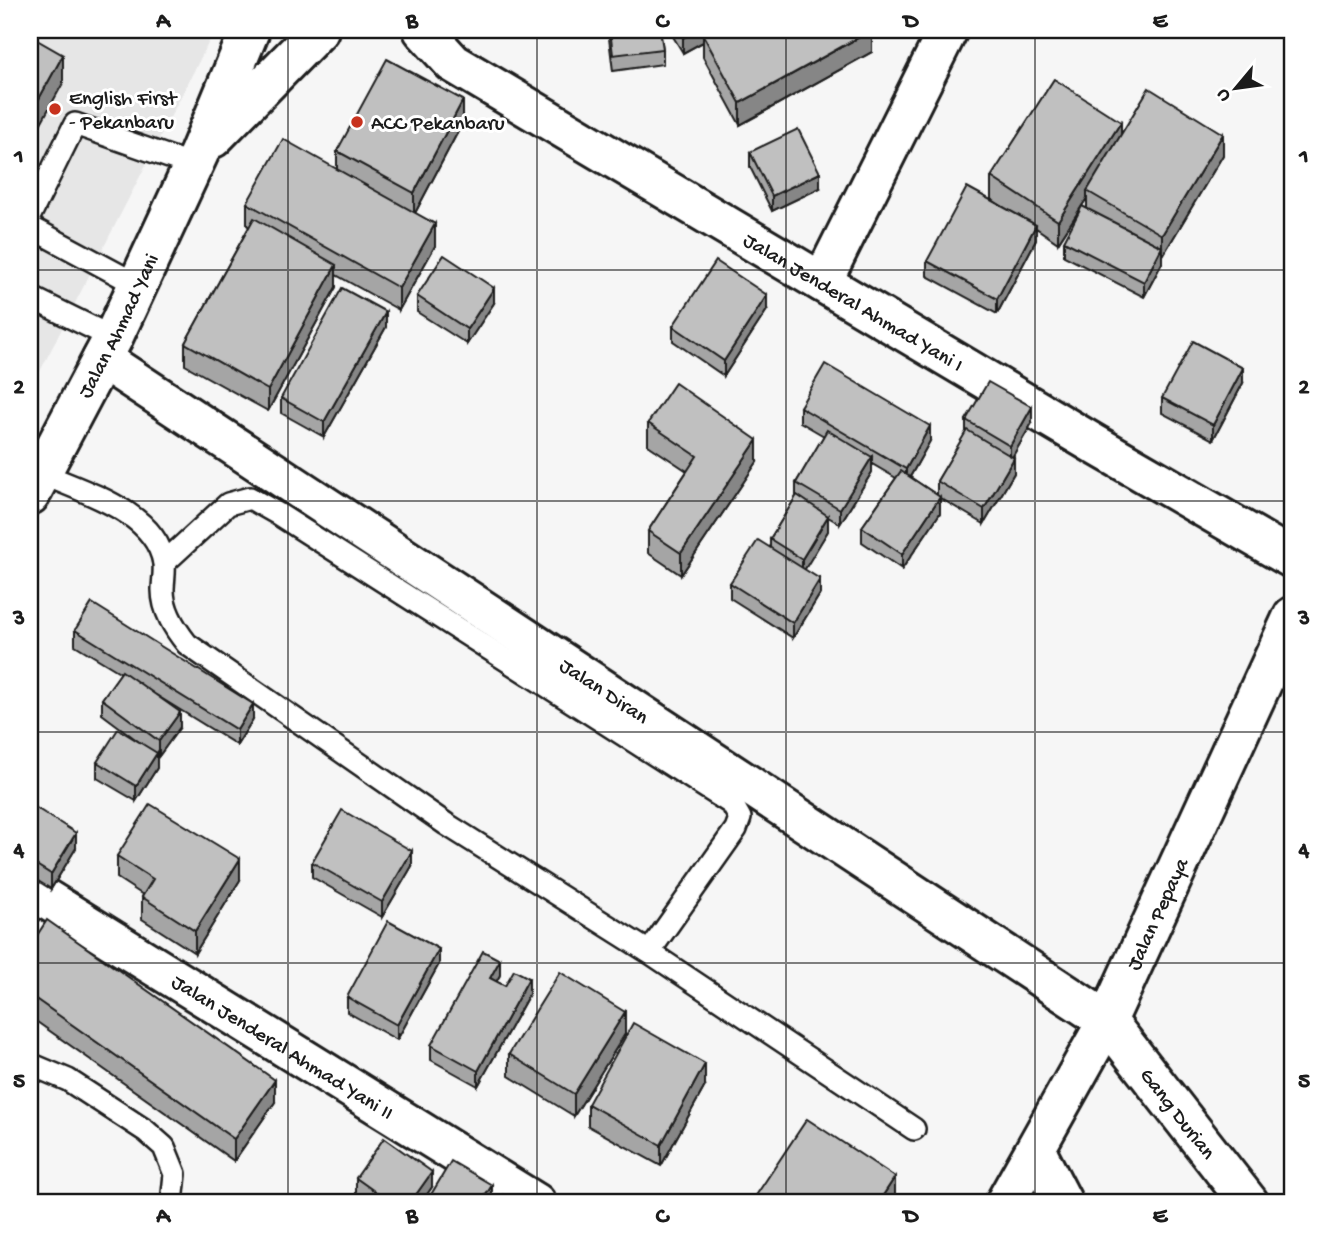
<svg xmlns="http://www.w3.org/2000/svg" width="1323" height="1233" viewBox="0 0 1323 1233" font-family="'Gochi Hand',sans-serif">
<rect width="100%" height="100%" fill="#f6f6f6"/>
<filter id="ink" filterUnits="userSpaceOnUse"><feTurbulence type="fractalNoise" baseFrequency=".0143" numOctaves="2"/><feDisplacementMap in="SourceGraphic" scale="14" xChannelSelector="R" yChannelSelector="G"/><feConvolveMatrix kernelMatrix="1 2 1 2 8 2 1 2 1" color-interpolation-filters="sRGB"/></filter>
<g filter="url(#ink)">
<path fill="#e6e6e6" d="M30,30H215L30,391Z"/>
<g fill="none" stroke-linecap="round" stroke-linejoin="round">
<defs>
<g id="lane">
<path d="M30,215L75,124L192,165"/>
<path d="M30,227L136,284"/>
<path d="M30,297L113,338"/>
<path d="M41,473C83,492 155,511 164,563C165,572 163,582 163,590C163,611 175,629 187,644L446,824L649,952L914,1129"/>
<path d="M164,563L228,504L250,498L278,514L732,804L740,818L736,829L649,952"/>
<path d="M30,1064L68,1080L146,1131L164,1147L175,1174L172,1203"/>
</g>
<g id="street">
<path id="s1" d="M423,30L453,63L1094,444L1293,559"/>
<path d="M822,282L948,30"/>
<path id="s2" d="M102,359L1107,1021L1249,1203"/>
<path id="s3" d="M30,889L536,1203"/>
<path d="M1036,1151L1063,1203"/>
<path id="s4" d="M1005,1203L1107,1021L1293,616"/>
</g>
<g id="primary">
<path d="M213,138L319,30"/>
<path id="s5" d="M30,495L113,338L199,153L250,30"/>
</g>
</defs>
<use href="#lane" stroke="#1c1c1c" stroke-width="26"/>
<use href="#street" stroke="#1c1c1c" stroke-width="44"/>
<use href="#primary" stroke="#1c1c1c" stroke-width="44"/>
<use href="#lane" stroke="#fff" stroke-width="21"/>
<use href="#street" stroke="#fff" stroke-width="38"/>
<use href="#primary" stroke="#fff" stroke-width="38"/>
</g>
<g fill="#a5a5a5" stroke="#1c1c1c" stroke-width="2">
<path d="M608,30H660L663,49V64L613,71Z"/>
<path d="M669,30H872V52L740,125L703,57V42L683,53Z"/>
<path d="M463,122L415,213L435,246L399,310L336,275V287L268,411L185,365V343L249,227L247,225V203L337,169V151Z"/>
<path d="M1121,134L1223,155L1162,257V263L1144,297L1064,256V241L1087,209V198L1058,243L1036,228V240L997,314L927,276V261L1003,207L991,199V177Z"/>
<path d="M750,152L820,188L772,211L750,167Z"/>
<path d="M417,296L494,303L467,344L417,312Z"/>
<path d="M767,310L724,376L673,341V326Z"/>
<path d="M386,327L324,437L281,413V398Z"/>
<path d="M1243,383L1213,440L1162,413V398Z"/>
<path d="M800,407L930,441L910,477L937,495V481L966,433V420L1032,423L1012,457L1014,473L984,524L940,498V513L902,569L862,542V527L896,478L872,464V472L840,524L828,517V531L804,569L820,594L793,638L730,598V583L770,548V539L796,497V483L824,436L800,422Z"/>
<path d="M648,423L757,462L681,575L648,553V531L687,471L648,445Z"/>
<path d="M75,630L253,719L237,745L156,695L180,727L159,756L157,755V768L136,801L97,778V762L138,741L102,714V699L121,673L75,645Z"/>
<path d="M30,804L76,848L51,889L30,876Z"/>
<path d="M117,856L240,880L195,953L142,919V897L143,895L117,878Z"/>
<path d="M312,862L412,866L382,917L312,877Z"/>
<path d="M30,946L275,1102L234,1161L30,1017Z"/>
<path d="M439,964L397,1040L347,1012V997Z"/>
<path d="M500,975L496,982L505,986L529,994L478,1086L431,1060V1045Z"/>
<path d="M625,1034L574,1116L509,1076V1054Z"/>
<path d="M705,1086L661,1166L588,1126V1104Z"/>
<path d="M356,1178L432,1187L421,1203H369L356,1194Z"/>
</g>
<g fill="#868686" stroke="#1c1c1c" stroke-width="2">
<path d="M697,30H723L703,35V42L683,53V38Z"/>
<path d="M872,30V52L740,125V103Z"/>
<path d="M63,55V83L30,143V115Z"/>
<path d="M463,100V122L414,215V193Z"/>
<path d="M1121,122V144L1087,191V198L1058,243V221Z"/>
<path d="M1223,134V155L1162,257V235Z"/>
<path d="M820,173V188L772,211V196Z"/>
<path d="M435,224V246L399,310V288Z"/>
<path d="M1036,225V240L997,314V299Z"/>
<path d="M1162,247V263L1144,297V282Z"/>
<path d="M336,265V287L268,411V390Z"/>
<path d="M494,288V303L467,344V329Z"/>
<path d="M767,295V310L724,376V361Z"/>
<path d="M386,312V327L324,437V422Z"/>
<path d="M1243,368V383L1213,440V425Z"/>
<path d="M1032,407V423L1010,461V446Z"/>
<path d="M930,426V441L906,484V469Z"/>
<path d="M757,440V462L681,575V553Z"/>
<path d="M872,457V472L840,524V509Z"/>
<path d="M1014,458V473L984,524V509Z"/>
<path d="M940,497V513L902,569V554Z"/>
<path d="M828,516V531L802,574V559Z"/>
<path d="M820,579V594L793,638V623Z"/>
<path d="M253,704V719L237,745V730Z"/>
<path d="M180,712V727L159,756V741Z"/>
<path d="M157,753V768L136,801V786Z"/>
<path d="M76,833V848L51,889V874Z"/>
<path d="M412,851V866L382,917V902Z"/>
<path d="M240,859V880L195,953V931Z"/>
<path d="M439,949V964L397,1040V1025Z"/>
<path d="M500,960V975L490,993V978Z"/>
<path d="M529,978V994L478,1086V1071Z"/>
<path d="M625,1012V1034L574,1116V1094Z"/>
<path d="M705,1064V1086L661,1166V1145Z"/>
<path d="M275,1080V1102L234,1161V1139Z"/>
<path d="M432,1172V1187L421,1203H410Z"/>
<path d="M895,1177V1199L892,1203H878Z"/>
<path d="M492,1185V1200L490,1203H481Z"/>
</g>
<g fill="#c0c0c0" stroke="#1c1c1c" stroke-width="2">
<path d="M610,30H660L663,49L613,55Z"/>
<path d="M678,30H697L683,38Z"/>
<path d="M713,30H872L740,103L703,35Z"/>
<path d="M30,36L63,55L30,115Z"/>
<path d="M387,59L463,100L414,193L337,151Z"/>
<path d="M1054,79L1121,122L1058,221L991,177Z"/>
<path d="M1149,88L1223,134L1162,235L1087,191Z"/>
<path d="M798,129L820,173L772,196L750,152Z"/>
<path d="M283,139L435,224L399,288L247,203Z"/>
<path d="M967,187L1036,225L997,299L927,261Z"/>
<path d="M1082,206L1162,247L1144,282L1064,241Z"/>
<path d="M254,218L336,265L268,390L185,343Z"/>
<path d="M444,255L494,288L467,329L417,296Z"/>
<path d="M716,261L767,295L724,361L673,326Z"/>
<path d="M342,288L386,312L324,422L281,398Z"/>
<path d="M1193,341L1243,368L1213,425L1162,398Z"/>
<path d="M825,364L930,426L906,469L800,407Z"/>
<path d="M988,382L1032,407L1010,446L966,420Z"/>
<path d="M675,383L757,440L681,553L648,531L697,456L648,423Z"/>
<path d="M827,430L872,457L840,509L796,483Z"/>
<path d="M967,430L1014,458L984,509L937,481Z"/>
<path d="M901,471L940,497L902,554L862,527Z"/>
<path d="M797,495L828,516L802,559L770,539Z"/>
<path d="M758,540L820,579L793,623L730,583Z"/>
<path d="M92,603L253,704L237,730L75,630Z"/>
<path d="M122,671L180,712L159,741L102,699Z"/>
<path d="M118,729L157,753L136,786L97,762Z"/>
<path d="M30,804L76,833L51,874L30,861Z"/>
<path d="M150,804L240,859L195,931L142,897L153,879L117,856Z"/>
<path d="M342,810L412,851L382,902L312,862Z"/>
<path d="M47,920L275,1080L234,1139L30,995V946Z"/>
<path d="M388,921L439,949L397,1025L347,997Z"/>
<path d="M483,951L500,960L490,978L505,986L514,970L529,978L478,1071L431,1045Z"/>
<path d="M560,972L625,1012L574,1094L509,1054Z"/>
<path d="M633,1023L705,1064L661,1145L588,1104Z"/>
<path d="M807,1119L895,1177L878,1203H751Z"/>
<path d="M384,1138L432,1172L410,1203H391L356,1178Z"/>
<path d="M451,1161L492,1185L481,1203H426Z"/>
<path d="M503,1195L514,1203H497Z"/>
<path d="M1042,1199L1045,1203H1035Z"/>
</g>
</g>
<path fill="none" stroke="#1c1c1c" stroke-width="2" stroke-opacity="0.55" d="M288,30V1203M537,30V1203M786,30V1203M1035,30V1203M30,270H1293M30,501H1293M30,732H1293M30,963H1293"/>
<g fill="#c8321e" stroke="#fff" stroke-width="2.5">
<circle cx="55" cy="109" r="7"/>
<circle cx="357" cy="122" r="7"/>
</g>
<g text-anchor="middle" stroke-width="6" stroke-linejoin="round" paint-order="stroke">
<g font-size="21" fill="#1c1c1c" stroke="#fff" text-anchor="start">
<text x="69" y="104">English First<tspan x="69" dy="24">- Pekanbaru</tspan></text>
<text x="371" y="129">ACC Pekanbaru</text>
</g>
<g font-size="21" fill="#1c1c1c" stroke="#fff">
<text dy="7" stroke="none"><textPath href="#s1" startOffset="511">Jalan Jenderal Ahmad Yani I</textPath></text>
<text dy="7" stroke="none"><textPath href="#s5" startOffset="191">Jalan Ahmad Yani</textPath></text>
<text dy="7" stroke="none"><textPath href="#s2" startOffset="602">Jalan Diran</textPath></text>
<text dy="7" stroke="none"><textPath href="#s4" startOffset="327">Jalan Pepaya</textPath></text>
<text dy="7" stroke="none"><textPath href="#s3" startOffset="298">Jalan Jenderal Ahmad Yani II</textPath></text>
<text dy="7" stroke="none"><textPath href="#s2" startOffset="1320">Gang Durian</textPath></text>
</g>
</g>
<rect width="1323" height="1233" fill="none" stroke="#fff" stroke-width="77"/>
<g transform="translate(1236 88) rotate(241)" stroke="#ffffff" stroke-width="5" paint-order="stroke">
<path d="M0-5L12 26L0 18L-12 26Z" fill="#1c1c1c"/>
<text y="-10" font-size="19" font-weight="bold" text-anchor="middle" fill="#1c1c1c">U</text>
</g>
<rect x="38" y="38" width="1246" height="1156" fill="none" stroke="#1c1c1c" stroke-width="2.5"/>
<g font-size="23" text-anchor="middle" font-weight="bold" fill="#1c1c1c">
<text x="163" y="27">A</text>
<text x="412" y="27">B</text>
<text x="662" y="27">C</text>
<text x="911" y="27">D</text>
<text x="1160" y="27">E</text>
<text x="19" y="162">1</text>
<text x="1304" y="162">1</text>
<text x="19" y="393">2</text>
<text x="1304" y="393">2</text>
<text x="19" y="624">3</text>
<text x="1304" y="624">3</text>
<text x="19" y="856">4</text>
<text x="1304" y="856">4</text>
<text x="19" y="1087">5</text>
<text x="1304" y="1087">5</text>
<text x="163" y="1222">A</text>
<text x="412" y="1222">B</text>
<text x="662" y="1222">C</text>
<text x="911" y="1222">D</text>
<text x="1160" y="1222">E</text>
</g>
</svg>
